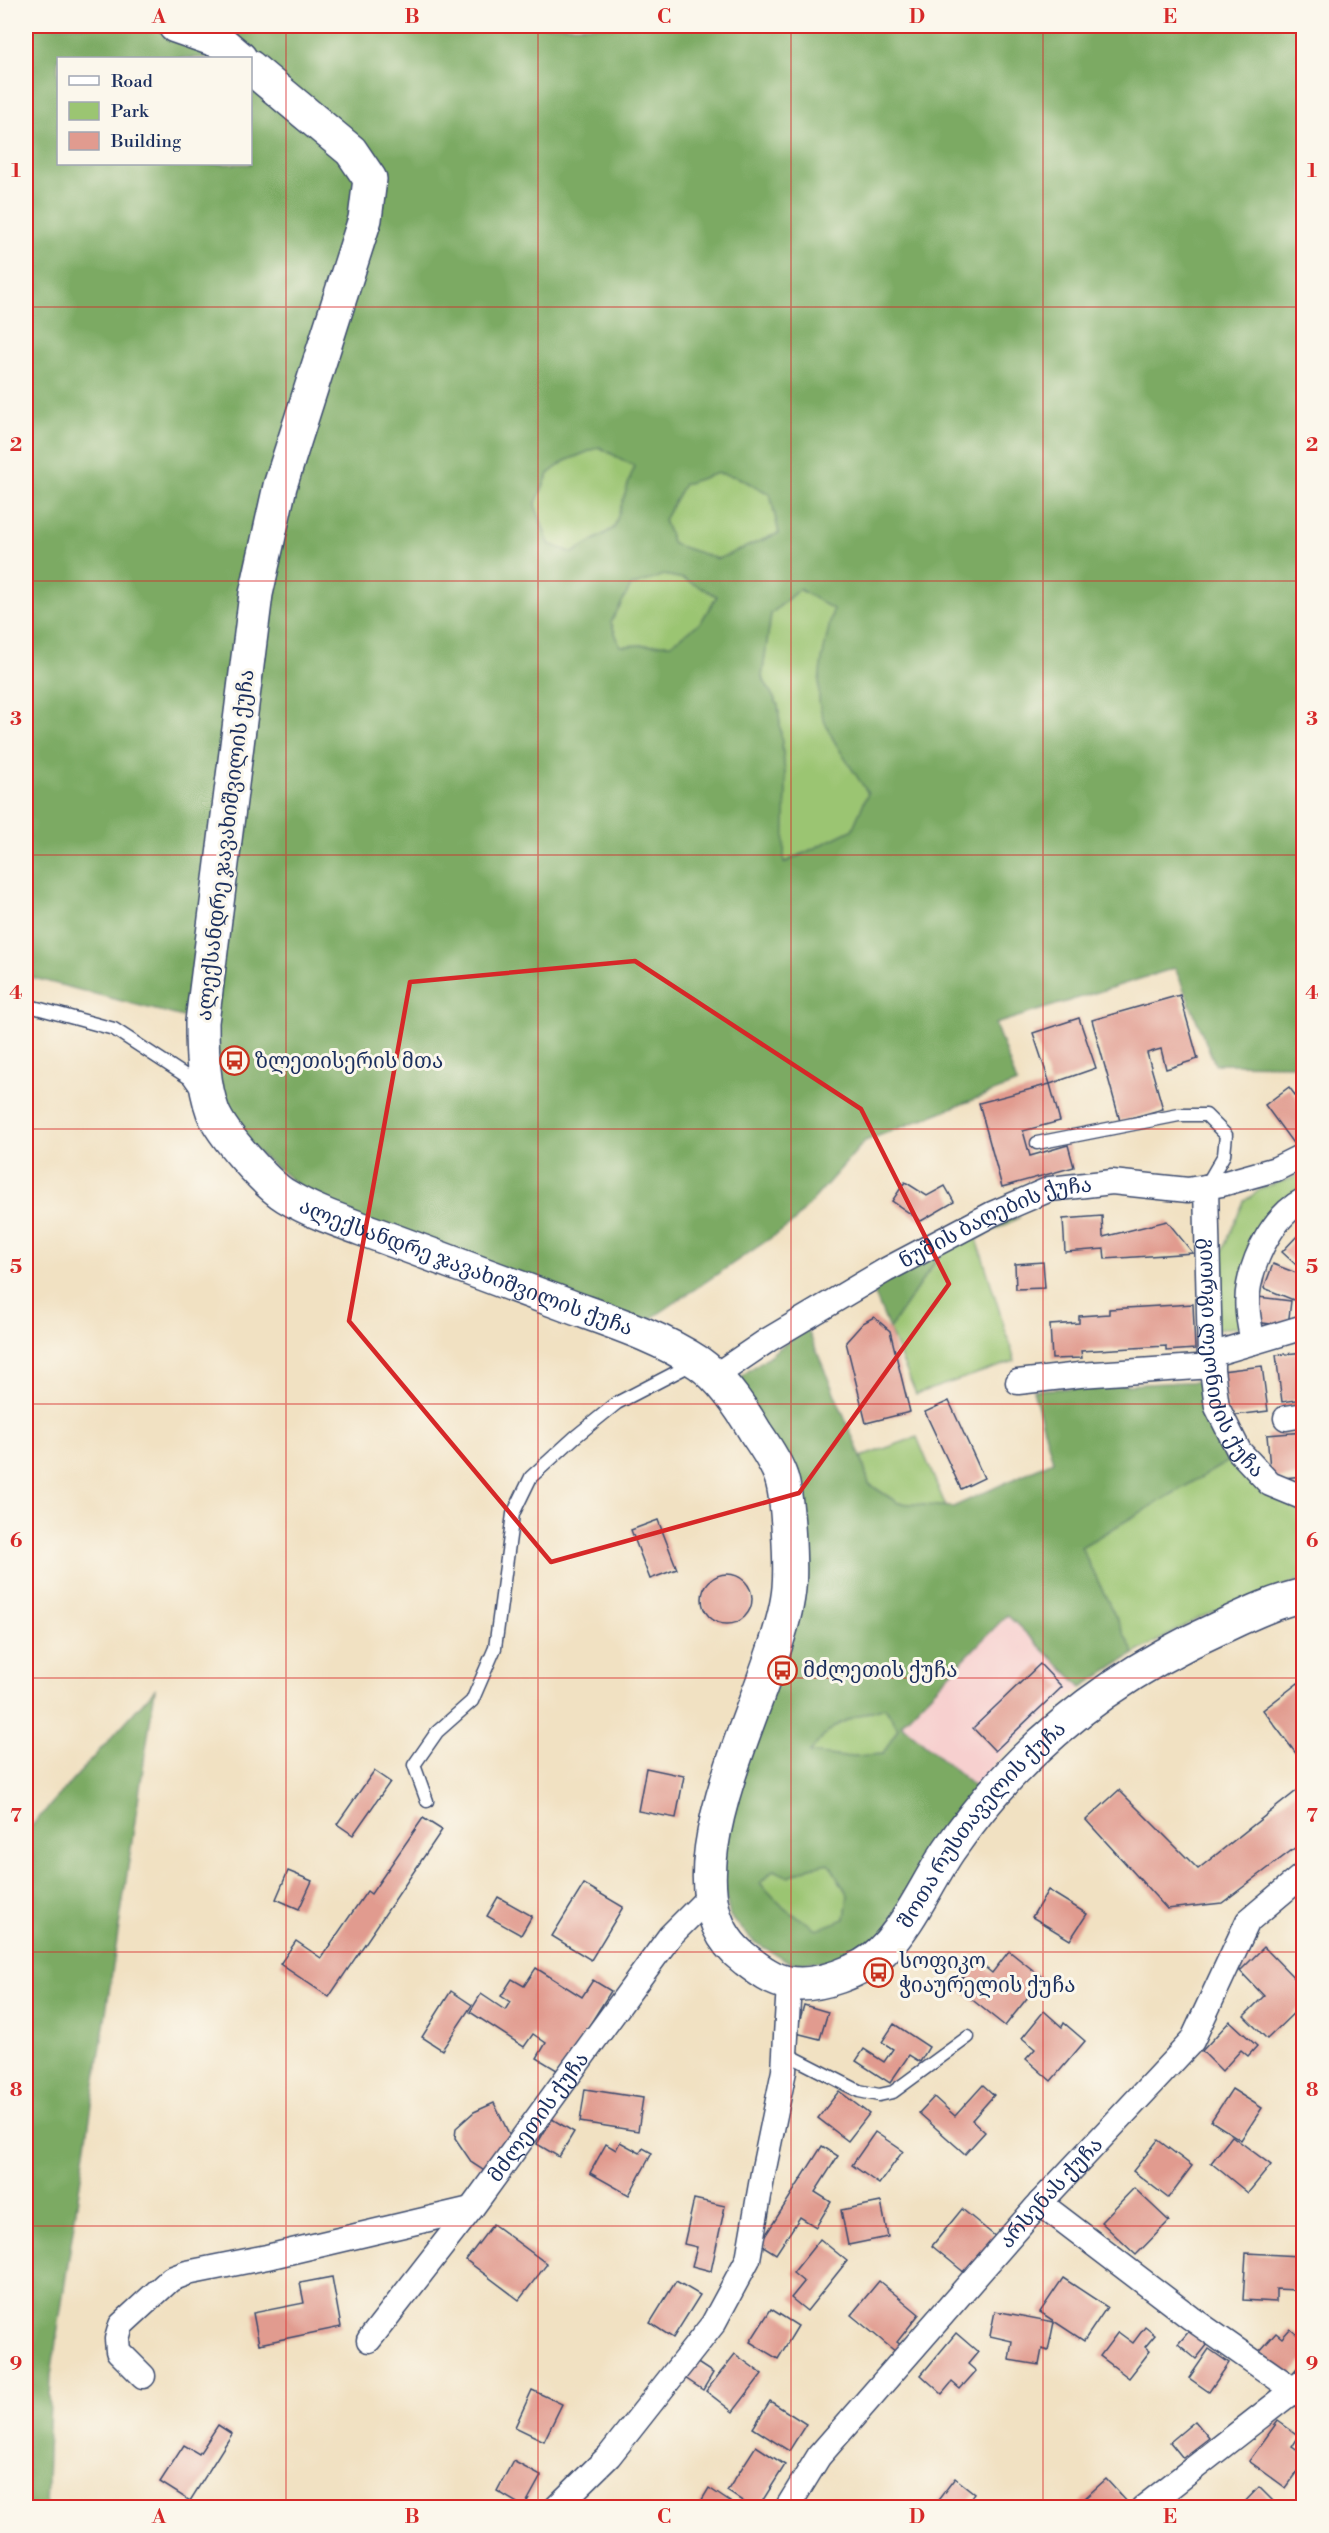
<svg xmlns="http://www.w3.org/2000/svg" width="1329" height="2533" viewBox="0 0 1329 2533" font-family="'Libre Bodoni','Noto Serif Georgian',serif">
<rect width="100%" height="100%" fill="#fbf7ec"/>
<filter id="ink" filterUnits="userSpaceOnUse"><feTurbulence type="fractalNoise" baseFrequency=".0167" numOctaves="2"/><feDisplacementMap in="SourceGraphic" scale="12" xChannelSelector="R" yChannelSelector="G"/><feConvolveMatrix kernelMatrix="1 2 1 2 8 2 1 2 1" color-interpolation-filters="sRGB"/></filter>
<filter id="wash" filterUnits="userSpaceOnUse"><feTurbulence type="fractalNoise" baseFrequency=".008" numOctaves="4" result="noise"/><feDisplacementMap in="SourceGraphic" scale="24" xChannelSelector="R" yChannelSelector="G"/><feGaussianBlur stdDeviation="1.35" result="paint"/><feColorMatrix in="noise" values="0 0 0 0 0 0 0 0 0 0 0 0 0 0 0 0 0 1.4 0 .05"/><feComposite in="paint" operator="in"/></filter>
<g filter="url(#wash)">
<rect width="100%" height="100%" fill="#f1e1c2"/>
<path fill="#f7d0cf" d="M1007,1615L1082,1687L1001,1755L976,1788L901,1725Z"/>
<g fill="#9bc572" stroke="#5b7a68" stroke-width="1.5">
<path d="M599,447L635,466L614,528L573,553L549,544L535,505L549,473L565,461Z"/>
<path d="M718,473L737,477L770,494L779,533L718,559L673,544L664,520L684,484Z"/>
<path d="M664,575L684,579L717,596L701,622L672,644L620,646L611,622L631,586Z"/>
<path d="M799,589L833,609L824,654L832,737L868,793L852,830L783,863L786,784L778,705L762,677L771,614Z"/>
<path d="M1303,1171V1197L1284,1207L1241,1326L1215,1330L1217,1264L1244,1201L1264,1187L1293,1178Z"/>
<path d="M1020,1217L977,1239L1015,1361L916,1394L889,1329L946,1246L997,1221Z"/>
<path d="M917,1437L946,1507L898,1503L869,1484L861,1457Z"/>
<path d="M1234,1458L1300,1506L1304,1532L1303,1579L1199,1618L1134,1654L1081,1547Z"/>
<path d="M885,1707L898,1728L883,1754L844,1757L809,1753L828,1730L855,1716Z"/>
<path d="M829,1863L848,1895L845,1919L817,1930L785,1909L760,1883L774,1870L789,1876L810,1867Z"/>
</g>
<g fill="#7caa64" stroke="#4c6c61" stroke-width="1.5" fill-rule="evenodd">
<path d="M26,26H1303V1065L1215,1064L1175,968L995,1024L1017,1083L865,1141L793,1223L643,1324L341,1221L214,1116L202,1022L26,976ZM58,58H250V164H58ZM599,447L634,466L614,528L573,553L549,544L535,505L549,473L565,461ZM718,473L737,477L770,494L779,533L718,559L673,544L664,520L684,484ZM664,575L684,579L717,596L701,622L671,644L620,646L611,622L631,586ZM799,589L833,609C827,638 817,671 819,700C820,727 854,771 868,793L852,830L784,863L786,784L778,705L762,677L771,614Z"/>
<path d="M946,1246L889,1329L871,1285Z"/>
<path d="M807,1328L861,1457L869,1484L898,1503L953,1507L1053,1461L1033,1390L1203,1381L1234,1458L1081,1547L1134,1654L1082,1687L1007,1615L901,1724L976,1788L927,1854L886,1931L856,1951L827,1961L791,1963L754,1942L730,1916L721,1877L727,1822L805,1554L732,1383ZM885,1707L898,1728L883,1754L844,1757L810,1753C832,1721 849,1718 885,1707ZM829,1863L848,1895L845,1919L817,1929L785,1909L760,1883L774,1870L789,1877L810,1867Z"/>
<path d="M155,1689L51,2375L46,2507H26V1832Z"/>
</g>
<g id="blocks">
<g fill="#e19b8f">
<path d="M1180,995L1198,1059L1166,1069L1161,1049L1147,1053L1163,1109L1120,1121L1092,1020Z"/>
<path d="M1079,1018L1096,1068L1050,1084L1033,1033Z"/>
<path d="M1050,1084L1060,1121L1023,1131L1030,1156L1068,1145L1074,1167L1002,1187L979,1103Z"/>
<path d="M1289,1087L1304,1107V1140L1295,1146L1265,1105Z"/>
<path d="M905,1182L927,1196L945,1186L954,1202L921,1221L892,1201Z"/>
<path d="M1102,1216L1103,1237L1167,1221L1193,1253L1105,1259L1104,1249L1065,1252L1063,1219Z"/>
<path d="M1298,1235L1304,1240V1272L1282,1252Z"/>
<path d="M1043,1262L1045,1288L1016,1289L1015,1264Z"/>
<path d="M1273,1264L1304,1276L1296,1301L1264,1288Z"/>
<path d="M1258,1297L1291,1301L1288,1326L1255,1322Z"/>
<path d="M1193,1304L1195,1349L1166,1351V1346L1081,1351L1082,1358L1052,1359L1050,1325L1079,1323V1316L1109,1314V1309Z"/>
<path d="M874,1317L890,1331L910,1412L866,1423L846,1342L863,1323Z"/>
<path d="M1304,1352V1399L1282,1402L1276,1355Z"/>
<path d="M1262,1366L1268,1411L1228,1416L1222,1371Z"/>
<path d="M949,1401L984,1478L961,1489L925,1412Z"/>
<path d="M1304,1432V1476L1271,1479L1267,1435Z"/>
<path d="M658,1520L677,1569L650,1579L631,1530Z"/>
<circle cx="727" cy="1599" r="25"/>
<path d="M1040,1664L1062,1687L995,1751L973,1728Z"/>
<path d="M1298,1683L1304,1690V1764L1263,1710Z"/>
<path d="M646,1768L684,1776L676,1818L638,1811Z"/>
<path d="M374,1771L390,1782L353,1835L337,1824Z"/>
<path d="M1304,1785V1841L1222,1903L1167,1909L1086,1820L1119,1790L1198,1869Z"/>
<path d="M423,1818L442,1830L329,1997L280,1964L296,1941L321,1958L367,1891L371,1894Z"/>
<path d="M288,1871L312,1881L299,1909L276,1899Z"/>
<path d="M584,1884L623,1907L591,1960L552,1936Z"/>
<path d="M1048,1890L1087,1914L1070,1940L1032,1917Z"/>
<path d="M498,1897L532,1916L521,1935L487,1916Z"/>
<path d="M1264,1947L1304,1988V2003L1267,2039L1244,2016L1264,1996L1240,1971Z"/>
<path d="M1009,1951L1043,1978L1005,2026L955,1986L976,1960L992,1973Z"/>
<path d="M536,1968L582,1997L593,1980L611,1991L560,2072L537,2058L546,2043L533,2034L524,2047L470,2012L481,1994L505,2010L510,2002L501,1996L512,1979L524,1986Z"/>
<path d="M451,1991L472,2005L442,2050L422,2037Z"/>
<path d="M804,2005L828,2012L820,2039L796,2033Z"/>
<path d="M1044,2011L1062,2027L1064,2023L1085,2041L1051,2081L1026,2059L1035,2049L1022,2038Z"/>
<path d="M1230,2021L1257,2046L1248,2056L1241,2050L1222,2071L1202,2051Z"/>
<path d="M894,2024L929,2047L920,2062L909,2055L890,2083L856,2061L864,2049L884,2062L893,2049L882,2042Z"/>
<path d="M983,2085L994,2095L972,2120L985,2132L965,2154L919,2113L934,2097L955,2116Z"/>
<path d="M585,2089L643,2098L638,2131L580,2122Z"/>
<path d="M1232,2089L1262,2108L1241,2140L1211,2121Z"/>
<path d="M839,2091L869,2114L848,2141L818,2118Z"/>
<path d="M494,2103L512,2140L489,2174L472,2163L455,2138L456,2128L474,2112Z"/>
<path d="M552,2119L574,2132L559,2157L537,2144Z"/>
<path d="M875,2132L903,2151L879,2184L852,2165Z"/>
<path d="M1232,2136L1271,2165L1248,2193L1211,2163Z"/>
<path d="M1158,2140L1192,2166L1168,2198L1133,2171Z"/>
<path d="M620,2142L640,2153L643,2148L652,2153L629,2195L590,2173L606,2144L616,2150Z"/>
<path d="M822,2146L838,2156L815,2192L831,2202L816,2227L800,2217L776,2254L760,2244Z"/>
<path d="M1134,2188L1169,2221L1136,2255L1101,2222Z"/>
<path d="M694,2199L725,2206L711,2271L692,2266L697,2247L684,2244Z"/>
<path d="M881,2202L888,2237L848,2245L841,2210Z"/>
<path d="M962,2209L996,2237L966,2274L932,2246Z"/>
<path d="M493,2224L547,2264L519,2300L466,2260Z"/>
<path d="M820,2239L847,2261L807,2311L791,2298L804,2282L793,2273Z"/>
<path d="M1246,2253L1299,2256L1297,2290L1276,2289V2302L1243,2300Z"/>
<path d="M332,2277L341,2327L259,2344L253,2313L304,2303L300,2283Z"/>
<path d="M1063,2278L1107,2307L1084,2341L1040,2312Z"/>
<path d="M676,2281L700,2295L673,2338L650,2323Z"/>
<path d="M879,2281L919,2314L897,2342L901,2345L896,2352L851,2315Z"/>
<path d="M771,2309L798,2326L778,2359L750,2342Z"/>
<path d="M995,2311L1054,2322L1048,2351L1042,2349L1039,2365L1009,2360L1012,2341L990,2336Z"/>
<path d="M1145,2327L1155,2335L1145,2347L1150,2351L1129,2378L1100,2356L1118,2332L1133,2343Z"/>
<path d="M1191,2329L1208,2344L1196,2359L1178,2344Z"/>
<path d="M1290,2329L1304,2340V2360L1289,2377L1259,2352L1276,2333L1282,2338Z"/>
<path d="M956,2333L978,2352L968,2364L976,2371L960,2389L952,2382L942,2394L921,2375Z"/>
<path d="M1209,2349L1229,2363L1209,2392L1189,2378Z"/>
<path d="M735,2354L762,2374L733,2412L706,2391Z"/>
<path d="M693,2360L713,2373L703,2390L682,2376Z"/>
<path d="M532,2390L562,2404L544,2441L515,2427Z"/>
<path d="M770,2401L806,2424L789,2451L753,2428Z"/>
<path d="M1195,2421L1209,2438L1183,2458L1170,2442Z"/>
<path d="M1278,2421L1299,2436L1292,2447L1304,2455V2463L1286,2488L1249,2461Z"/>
<path d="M218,2425L232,2434L190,2501L160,2482L184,2445L199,2454Z"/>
<path d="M756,2446L785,2465L758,2508H753L727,2491Z"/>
<path d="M513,2461L541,2476L524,2507L497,2491Z"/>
<path d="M955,2478L974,2493L963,2508H932Z"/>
<path d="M1106,2479L1130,2505L1128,2508H1074Z"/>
<path d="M1259,2487L1280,2508H1239Z"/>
<path d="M709,2488L739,2508H697Z"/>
</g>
</g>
</g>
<g filter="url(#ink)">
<use href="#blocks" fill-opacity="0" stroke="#3b4a6d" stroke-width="1.5"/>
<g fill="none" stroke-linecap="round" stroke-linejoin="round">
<defs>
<g id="lane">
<path d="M26,1005L114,1029L189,1078L198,1091"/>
<path d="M1037,1143L1179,1115H1206L1226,1135L1224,1155L1206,1186"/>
<path d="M427,1801L414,1765L437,1732L472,1701L495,1648L513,1514L531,1477L575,1437L617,1403L694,1363"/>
<path d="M785,2053L859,2091L879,2095L893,2092L968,2037"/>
</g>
<g id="street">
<path id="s1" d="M1206,1187L1210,1355L1217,1407L1239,1451L1270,1484L1304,1498"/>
<path d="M1253,1342C1249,1323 1245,1305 1249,1285C1255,1254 1274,1215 1304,1200"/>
<path d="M1210,1355L1304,1327"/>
<path id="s2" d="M715,1376L768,1340L886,1270L992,1214L1050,1189L1112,1182L1188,1190L1222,1184L1276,1169L1304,1155"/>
<path d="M1018,1382L1080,1375L1212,1366"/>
<path d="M1286,1418L1304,1415"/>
<path d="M1040,2203L1191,2318L1304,2397"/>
<path id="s3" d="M369,2340L471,2209L670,1936L711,1895"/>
<path d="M143,2376L118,2351L117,2339L121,2325L171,2279L187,2273L267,2257L471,2209"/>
<path d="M556,2508L609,2456L713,2324L748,2259L763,2173L784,2071L789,1984"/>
<path id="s4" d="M787,2508L819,2456L1040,2203L1192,2041L1248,1921L1304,1874"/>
<path d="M1143,2508L1294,2390L1304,2381"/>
</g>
<g id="secondary">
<path d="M175,26L221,42L240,58"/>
<path id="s5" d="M250,67L351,151L370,179L365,219L280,486L256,594L202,1022C202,1052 203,1084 213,1112C222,1134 266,1184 286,1196C317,1215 355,1226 389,1239C449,1261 509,1284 569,1306C613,1322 660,1337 699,1363C722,1379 742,1409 756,1433C765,1446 776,1462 781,1477C788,1496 791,1566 789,1588C781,1683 647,1885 745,1959C758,1969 773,1981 789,1983C817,1988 863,1971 882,1951C911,1922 926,1884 949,1850C1017,1751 1109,1677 1219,1628C1247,1615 1273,1602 1304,1595"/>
</g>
</defs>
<use href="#lane" stroke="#3b4a6d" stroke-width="15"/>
<use href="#street" stroke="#3b4a6d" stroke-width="27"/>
<use href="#secondary" stroke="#3b4a6d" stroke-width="36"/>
<use href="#lane" stroke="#fff" stroke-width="12"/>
<use href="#street" stroke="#fff" stroke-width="24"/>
<use href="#secondary" stroke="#fff" stroke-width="33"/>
</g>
</g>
<path fill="none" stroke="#d62828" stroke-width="4.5" stroke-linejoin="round" d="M635,961L861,1109L949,1284L799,1493L551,1562L349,1321L410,982Z"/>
<path fill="none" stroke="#d62828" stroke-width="1.5" stroke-opacity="0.55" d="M286,26V2508M538,26V2508M791,26V2508M1043,26V2508M26,307H1304M26,581H1304M26,855H1304M26,1129H1304M26,1404H1304M26,1678H1304M26,1952H1304M26,2226H1304"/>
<defs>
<symbol id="bus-ring" viewBox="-11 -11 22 22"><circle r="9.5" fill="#fbf7ec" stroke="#c8321e" stroke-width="1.5"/><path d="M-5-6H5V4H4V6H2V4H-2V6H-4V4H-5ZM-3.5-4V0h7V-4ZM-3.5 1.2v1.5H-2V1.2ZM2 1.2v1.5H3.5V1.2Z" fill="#c8321e"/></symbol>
</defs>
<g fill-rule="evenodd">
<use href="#bus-ring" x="218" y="1044" width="33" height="33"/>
<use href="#bus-ring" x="766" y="1654" width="33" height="33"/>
<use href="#bus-ring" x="862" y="1956" width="33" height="33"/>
</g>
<g text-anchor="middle" stroke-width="6" stroke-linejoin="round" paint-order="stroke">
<g font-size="21" fill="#1b2f5e" stroke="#fbf7ec">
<text transform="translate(225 845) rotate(-83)" y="7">ალექსანდრე ჯავახიშვილის ქუჩა</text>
<text dy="7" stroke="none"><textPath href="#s2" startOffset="322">ნუშის ბაღების ქუჩა</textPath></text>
<text dy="7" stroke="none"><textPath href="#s5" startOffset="1425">ალექსანდრე ჯავახიშვილის ქუჩა</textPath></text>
<text dy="7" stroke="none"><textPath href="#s1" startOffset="176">გიორგი ლეონიძის ქუჩა</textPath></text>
<text dy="7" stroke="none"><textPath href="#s5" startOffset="2638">შოთა რუსთაველის ქუჩა</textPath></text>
<text dy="7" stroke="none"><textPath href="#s3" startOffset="280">მძლეთის ქუჩა</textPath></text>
<text dy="7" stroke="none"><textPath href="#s4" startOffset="412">არსენას ქუჩა</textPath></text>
</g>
<g font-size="21" fill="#1b2f5e" stroke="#fbf7ec" text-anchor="start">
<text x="255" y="1068">ზლეთისერის მთა</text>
<text x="803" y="1677">მძლეთის ქუჩა</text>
<text x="899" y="1968">სოფიკო<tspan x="899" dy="24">ჭიაურელის ქუჩა</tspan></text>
</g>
</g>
<rect width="1329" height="2533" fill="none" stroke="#fbf7ec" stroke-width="66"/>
<rect x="57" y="57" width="195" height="108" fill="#fbf7ec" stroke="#a1a7b3" stroke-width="1.5"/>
<rect x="69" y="76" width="30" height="9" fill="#ffffff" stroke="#a1a7b3" stroke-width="1.5"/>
<text x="111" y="87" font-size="18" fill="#1b2f5e">Road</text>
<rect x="69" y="102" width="30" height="18" fill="#9bc572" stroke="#a1a7b3" stroke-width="1.5"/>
<text x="111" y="117" font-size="18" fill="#1b2f5e">Park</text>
<rect x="69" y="132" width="30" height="18" fill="#e19b8f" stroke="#a1a7b3" stroke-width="1.5"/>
<text x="111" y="147" font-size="18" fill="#1b2f5e">Building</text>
<rect x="33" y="33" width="1263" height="2467" fill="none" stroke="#d62828" stroke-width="2"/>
<g font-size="20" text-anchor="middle" font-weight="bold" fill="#d62828">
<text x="159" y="23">A</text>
<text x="412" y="23">B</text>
<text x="664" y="23">C</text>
<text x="917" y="23">D</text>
<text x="1170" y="23">E</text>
<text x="16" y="177">1</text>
<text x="1312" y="177">1</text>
<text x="16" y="451">2</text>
<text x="1312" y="451">2</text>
<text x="16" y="725">3</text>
<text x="1312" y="725">3</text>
<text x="16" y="999">4</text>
<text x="1312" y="999">4</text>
<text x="16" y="1273">5</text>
<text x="1312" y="1273">5</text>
<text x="16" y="1547">6</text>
<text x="1312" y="1547">6</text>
<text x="16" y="1822">7</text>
<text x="1312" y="1822">7</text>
<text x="16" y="2096">8</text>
<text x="1312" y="2096">8</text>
<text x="16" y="2370">9</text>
<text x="1312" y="2370">9</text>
<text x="159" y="2523">A</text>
<text x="412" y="2523">B</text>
<text x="664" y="2523">C</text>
<text x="917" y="2523">D</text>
<text x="1170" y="2523">E</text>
</g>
</svg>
